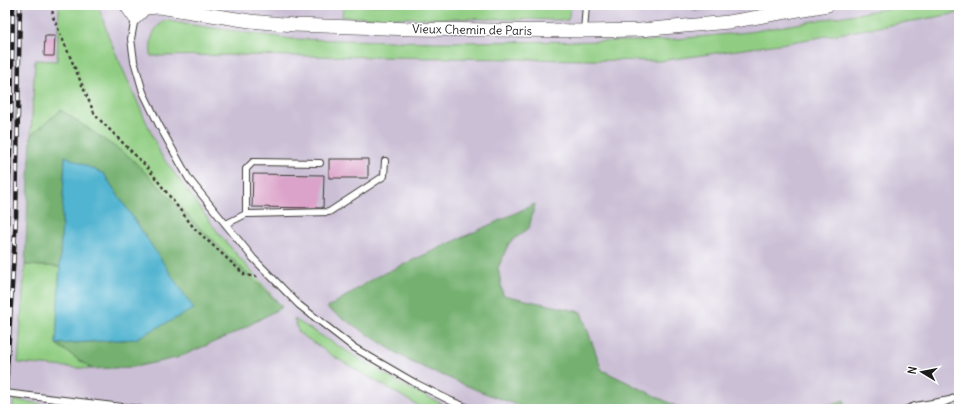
<svg xmlns="http://www.w3.org/2000/svg" width="964" height="414" viewBox="0 0 964 414" font-family="Delius,sans-serif">
<rect width="100%" height="100%" fill="#fff"/>
<filter id="ink" filterUnits="userSpaceOnUse"><feTurbulence type="fractalNoise" baseFrequency=".025" numOctaves="2"/><feDisplacementMap in="SourceGraphic" scale="8" xChannelSelector="R" yChannelSelector="G"/><feConvolveMatrix kernelMatrix="1 2 1 2 8 2 1 2 1" color-interpolation-filters="sRGB"/></filter>
<filter id="wash" filterUnits="userSpaceOnUse"><feTurbulence type="fractalNoise" baseFrequency=".012" numOctaves="4" result="noise"/><feDisplacementMap in="SourceGraphic" scale="16" xChannelSelector="R" yChannelSelector="G"/><feGaussianBlur stdDeviation="0.9" result="paint"/><feColorMatrix in="noise" values="0 0 0 0 0 0 0 0 0 0 0 0 0 0 0 0 0 1.4 0 .05"/><feComposite in="paint" operator="in"/></filter>
<g filter="url(#wash)">
<rect width="100%" height="100%" fill="#f4dfc4"/>
<rect fill="#cbbfd5" x="5" y="5" width="954" height="404"/>
<g fill="#90cd82" stroke="#56744f">
<path d="M59,5H98L109,38L161,155L220,235L282,307L201,229L131,158L61,110L31,135L35,60L57,61Z"/>
<path d="M343,5H571L568,20L342,17Z"/>
<path d="M694,5H769L694,10Z"/>
<path d="M959,5V13L786,43L660,61L236,55L151,56C150,39 151,31 165,20L185,24L293,39L438,42L656,41L749,32L903,6Z"/>
<path d="M25,265L60,267L56,344L92,369L18,363Z"/>
<path d="M294,319L401,384L453,409H424L333,356L299,333Z"/>
<path d="M14,400L81,409H12Z"/>
</g>
<g fill="#74b070" stroke="#486646">
<path d="M61,110L131,158L201,229L282,307L233,334L177,358L134,367L92,369L56,344L135,339L65,156L60,267L25,265L31,135Z"/>
<path d="M535,204L529,228L509,243L498,268L503,295L581,312L602,370L682,409H528L479,391L409,361L327,308L374,278Z"/>
<path d="M844,400L846,409H817Z"/>
</g>
<path fill="#51b4d0" stroke="#366876" d="M65,156L104,174L194,309L135,339L56,344Z"/>
<g id="blocks">
<g fill="#dba3c9">
<path d="M302,5H325V7L302,6Z"/>
<path d="M705,5H731V8H704Z"/>
<path d="M45,36H55L54,56H44Z"/>
<rect x="329" y="159" width="39" height="19"/>
<path d="M253,174L324,175L323,208L252,207Z"/>
</g>
</g>
</g>
<g filter="url(#ink)">
<use href="#blocks" fill-opacity="0" stroke="#3c3935" stroke-width="1"/>
<g fill="none" stroke-linecap="round" stroke-linejoin="round">
<defs>
<g id="lane">
<path d="M135,18L131,39L134,61L143,92L159,125L189,179L253,258L299,305L353,347L415,383L451,401L471,409"/>
<path d="M584,31L586,5"/>
<path d="M246,214V169L253,162L320,163"/>
<path d="M226,224L246,214L329,212L384,176L385,161"/>
<path d="M5,393L139,409"/>
<path d="M907,409L915,406L950,400"/>
<path d="M929,409L959,396"/>
<path d="M957,409L959,407"/>
</g>
<path id="street" d="M126,5L135,18L145,8L159,7L250,21L294,25L413,29L584,31L640,30L729,22L828,5"/>
</defs>
<use href="#lane" stroke="#3c3935" stroke-width="8"/>
<use href="#street" stroke="#3c3935" stroke-width="14"/>
<path stroke="#3c3935" stroke-width="2.5" stroke-dasharray="3 3" stroke-linecap="butt" d="M52,5L53,17L95,115L147,167L194,228L245,275L258,277"/>
<use href="#lane" stroke="#fff" stroke-width="6"/>
<use href="#street" stroke="#fff" stroke-width="13"/>
<defs>
<g id="rail">
<path d="M5,275L11,129L13,5"/>
<path d="M5,407L16,217L20,5"/>
</g>
</defs>
<use href="#rail" stroke="#1c1c1c" stroke-width="4.5"/>
<use href="#rail" stroke="#fff" stroke-width="3" stroke-dasharray="9" stroke-linecap="butt"/>
</g>
</g>
<g text-anchor="middle" stroke-width="3" stroke-linejoin="round" paint-order="stroke">
<g font-size="12" fill="#1c1c1c" stroke="#fff">
<text transform="translate(472 30) rotate(1)" y="4">Vieux Chemin de Paris</text>
</g>
</g>
<rect width="964" height="414" fill="none" stroke="#fff" stroke-width="20"/>
<g transform="translate(922 372) rotate(280)" stroke="#ffffff" stroke-width="3" paint-order="stroke">
<path d="M0-3L7 15L0 10L-7 15Z" fill="#1c1c1c"/>
<text y="-6" font-size="11" font-weight="bold" text-anchor="middle" fill="#1c1c1c">N</text>
</g>
</svg>
